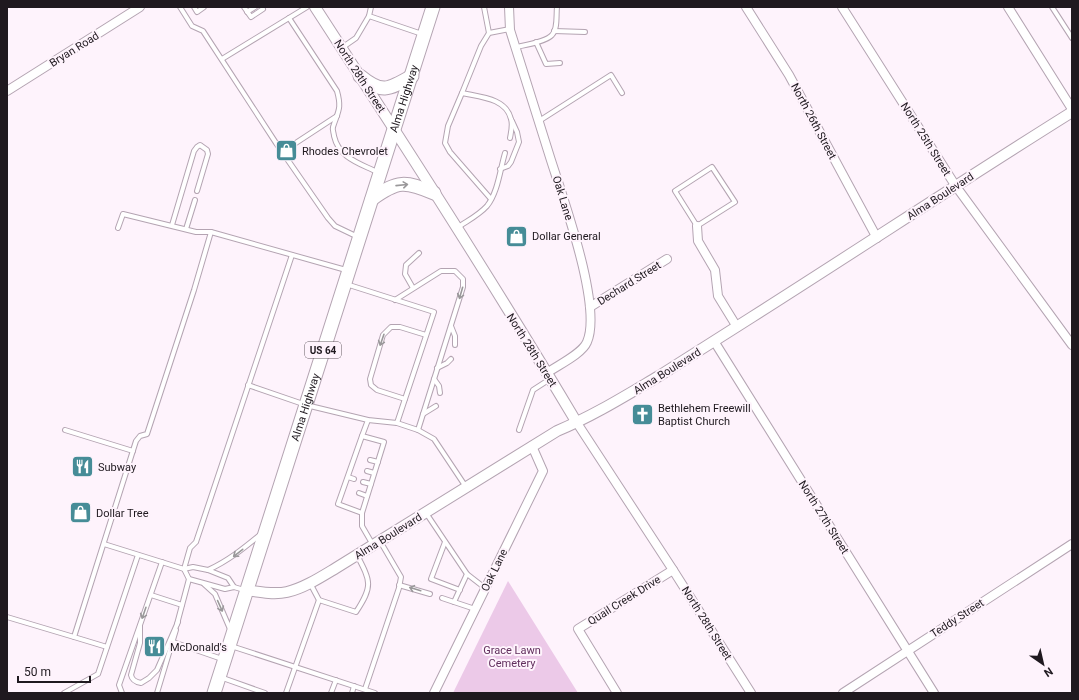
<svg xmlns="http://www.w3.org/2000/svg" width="1079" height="700" viewBox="0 0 1079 700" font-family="Roboto,sans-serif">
<rect width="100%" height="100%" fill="#fef3fc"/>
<path fill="#ecc9e8" d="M508,581L578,693H453Z"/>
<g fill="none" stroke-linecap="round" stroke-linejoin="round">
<defs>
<g id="service">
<path d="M180,7L192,26L203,31L276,143L328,218L335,226L358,237"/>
<path d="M194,7L197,12L204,7"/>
<path d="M244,7L251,17L263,9"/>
<path d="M371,7L369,16L422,34"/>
<path d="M484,7L489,33"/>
<path d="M1052,7L1072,38"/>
<path d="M247,12L255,7"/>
<path d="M289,18L337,91C342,109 338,111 333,127C332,130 334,133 334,136C339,158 359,163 377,172"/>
<path d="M554,31L585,32"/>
<path d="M536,42L546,64L560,63"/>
<path d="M343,47L356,38L369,16"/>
<path d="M516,47C525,45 546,42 552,35C558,29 556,15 557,7"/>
<path d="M222,59L307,7"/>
<path d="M462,93L481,46L489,33L510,29"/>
<path d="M539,121L611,75L622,93"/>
<path d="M282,152L337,116"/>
<path d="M712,167L735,202L697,226L675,191Z"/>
<path d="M500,169L508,166L511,162L519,142L517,132L512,121"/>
<path d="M491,199L450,152L445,143L448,126L462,93C480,97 506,98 511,119C513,125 511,132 510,138"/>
<path d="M172,225L194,151L197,147L200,145L207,150L208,154L197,191"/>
<path d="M118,228L123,214L196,232H211L346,270"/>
<path d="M457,228C467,221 479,215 487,206C498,192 500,170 505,153"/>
<path d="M186,229L195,200"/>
<path d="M413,288L405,274L406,265L419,253"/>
<path d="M395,300L441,271H455L463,279V287L418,430"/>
<path d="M451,326L455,336V345"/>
<path d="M437,368L447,363L451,359"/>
<path d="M434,379L439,386L440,393"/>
<path d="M248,385L306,405L368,420L397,423L434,312L346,284"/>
<path d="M405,399L377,390L371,385L370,379L383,335L391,327H400L426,335"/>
<path d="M423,414L436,406"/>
<path d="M368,420L362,436L384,442L362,513V526L373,545"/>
<path d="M397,423L418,430L434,439L466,487"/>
<path d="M65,430L133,451"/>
<path d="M519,430L533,390L550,379"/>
<path d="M370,460L378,462"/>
<path d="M367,471L374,473"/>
<path d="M348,477L354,479"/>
<path d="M363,482L371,484"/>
<path d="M359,493L367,496"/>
<path d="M362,513L338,504L362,436"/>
<path d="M426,513L467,574L485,588"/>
<path d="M445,542L431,579L460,590"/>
<path d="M104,544L184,569L193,567L208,570L228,578L234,587"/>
<path d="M208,570C228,561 244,548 261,534"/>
<path d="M310,583L319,600L356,612C373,586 371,582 357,555"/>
<path d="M204,584L215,594L230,629"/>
<path d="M399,585L430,594"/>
<path d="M244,590L234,587L225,589L189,579L184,569L190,548L196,542L292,255"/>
<path d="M151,595L182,605"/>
<path d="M442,598L475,609"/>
<path d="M454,602L467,574"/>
<path d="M7,617L74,637"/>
<path d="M177,624L189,579"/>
<path d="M140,626V643L131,675C132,680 135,682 141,683L149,678L157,670L178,622"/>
<path d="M173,642L222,659"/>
<path d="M231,646L375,693"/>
<path d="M107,647L74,637L136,441L140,436L147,434L194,290L211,232"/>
<path d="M220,677L265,693"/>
<path d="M365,689L399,588L401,577L380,541"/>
<path d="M64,693L98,674L138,555"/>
<path d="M122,693L119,685L162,562"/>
<path d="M157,693L176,630"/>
<path d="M286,693L319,600"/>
<path d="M331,693L336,680"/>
<path d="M352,693L354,686"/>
</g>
<g id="minor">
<path d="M509,7L510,30C523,71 536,113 549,154C561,193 603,306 587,342C582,354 558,365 547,373"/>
<path d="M746,7L789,75L877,238"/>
<path d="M842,7L955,185L1072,345"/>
<path d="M1008,7L1072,109"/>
<path d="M7,91L140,7"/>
<path d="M697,226L698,241L715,270L718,296L737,327"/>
<path d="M590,307L667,259"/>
<path d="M714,341L934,693"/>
<path d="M577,423L673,570L751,693"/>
<path d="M434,693L543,471L532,446"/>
<path d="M617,693L578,629L673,570"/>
<path d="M843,693L1072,544"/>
</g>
<g id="tertiary">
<path d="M315,7C404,144 493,282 577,423"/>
<path d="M246,590C259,592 274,595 287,592C304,588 321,577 336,568L557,431C593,416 625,396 659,376C690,356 721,337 752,317C859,249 965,179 1072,112"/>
</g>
<g id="primary">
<path d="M360,76C382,94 388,90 412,76"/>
<path d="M372,199C398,180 405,181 434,193"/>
<path id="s1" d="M214,693L433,7"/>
</g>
</defs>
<use href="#service" stroke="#b4a4b2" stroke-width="6"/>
<use href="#minor" stroke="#b4a4b2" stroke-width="10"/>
<use href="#tertiary" stroke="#b4a4b2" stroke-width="12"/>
<use href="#primary" stroke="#b4a4b2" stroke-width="15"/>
<use href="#service" stroke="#fff" stroke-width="4"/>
<use href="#minor" stroke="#fff" stroke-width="8"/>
<use href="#tertiary" stroke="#fff" stroke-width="10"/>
<use href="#primary" stroke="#fff" stroke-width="13"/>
</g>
<defs><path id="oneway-shaft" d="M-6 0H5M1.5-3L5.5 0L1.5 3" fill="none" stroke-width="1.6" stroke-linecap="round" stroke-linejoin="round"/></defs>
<g stroke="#9a989a">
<use href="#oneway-shaft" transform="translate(402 185) rotate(-6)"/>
<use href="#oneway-shaft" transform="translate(461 293) rotate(106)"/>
<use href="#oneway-shaft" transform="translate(382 340) rotate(109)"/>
<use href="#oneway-shaft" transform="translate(238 553) rotate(142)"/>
<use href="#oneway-shaft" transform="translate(415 589) rotate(-163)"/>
<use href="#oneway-shaft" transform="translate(220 606) rotate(66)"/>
<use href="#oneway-shaft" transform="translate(144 613) rotate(109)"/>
</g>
<defs>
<symbol id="shop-square" viewBox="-11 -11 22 22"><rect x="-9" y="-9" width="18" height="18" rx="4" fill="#468c97" stroke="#fef3fc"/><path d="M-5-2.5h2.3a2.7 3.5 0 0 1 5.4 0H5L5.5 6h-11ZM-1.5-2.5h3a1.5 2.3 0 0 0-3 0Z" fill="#fff"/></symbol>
<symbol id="church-square" viewBox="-11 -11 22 22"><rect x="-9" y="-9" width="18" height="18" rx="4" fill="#468c97" stroke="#fef3fc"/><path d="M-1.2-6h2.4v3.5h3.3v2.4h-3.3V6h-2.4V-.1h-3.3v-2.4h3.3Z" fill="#fff"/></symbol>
<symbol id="restaurant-square" viewBox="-11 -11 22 22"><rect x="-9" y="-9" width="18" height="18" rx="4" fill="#468c97" stroke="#fef3fc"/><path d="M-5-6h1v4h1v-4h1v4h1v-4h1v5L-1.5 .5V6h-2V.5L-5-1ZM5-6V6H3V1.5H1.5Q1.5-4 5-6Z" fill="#fff"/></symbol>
</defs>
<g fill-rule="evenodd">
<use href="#shop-square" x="274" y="138" width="25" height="25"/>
<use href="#shop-square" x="504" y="224" width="25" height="25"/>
<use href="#church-square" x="630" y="402" width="25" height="25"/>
<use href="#restaurant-square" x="70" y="454" width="25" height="25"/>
<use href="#shop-square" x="68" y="500" width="25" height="25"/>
<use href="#restaurant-square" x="142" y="634" width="25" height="25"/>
</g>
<g text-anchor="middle" stroke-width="4" stroke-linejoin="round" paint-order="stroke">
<rect fill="#fef3fc" stroke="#625a61" stroke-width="1" x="305" y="342" width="36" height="16" rx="3"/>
<g font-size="10" font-weight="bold" fill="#1f191f">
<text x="323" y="354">US 64</text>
</g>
<g font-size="11" fill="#1f191f" stroke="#fef3fc">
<text transform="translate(74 49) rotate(-32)" y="4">Bryan Road</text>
<text transform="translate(360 76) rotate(57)" y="4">North 28th Street</text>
<text dy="4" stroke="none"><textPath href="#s1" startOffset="624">Alma Highway</textPath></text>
<text transform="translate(814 121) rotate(62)" y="4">North 26th Street</text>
<text transform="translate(926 139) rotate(58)" y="4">North 25th Street</text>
<text transform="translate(940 196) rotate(-33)" y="4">Alma Boulevard</text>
<text transform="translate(563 198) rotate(73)" y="4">Oak Lane</text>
<text transform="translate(629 283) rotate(-32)" y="4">Dechard Street</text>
<text transform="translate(532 350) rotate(58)" y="4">North 28th Street</text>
<text transform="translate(667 371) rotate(-32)" y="4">Alma Boulevard</text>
<text dy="4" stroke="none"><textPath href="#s1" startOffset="300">Alma Highway</textPath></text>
<text transform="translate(824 517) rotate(58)" y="4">North 27th Street</text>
<text transform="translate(388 536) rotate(-32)" y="4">Alma Boulevard</text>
<text transform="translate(494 570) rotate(-64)" y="4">Oak Lane</text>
<text transform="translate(624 600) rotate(-32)" y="4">Quail Creek Drive</text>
<text transform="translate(957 618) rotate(-33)" y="4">Teddy Street</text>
<text transform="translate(707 623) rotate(58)" y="4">North 28th Street</text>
</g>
<g font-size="11" fill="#1f191f" stroke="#fef3fc" text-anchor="start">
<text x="302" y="155">Rhodes Chevrolet</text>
<text x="532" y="240">Dollar General</text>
<text x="658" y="412">Bethlehem Freewill<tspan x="658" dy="13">Baptist Church</tspan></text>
<text x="98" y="471">Subway</text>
<text x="96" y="517">Dollar Tree</text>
<text x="170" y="651">McDonald's</text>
</g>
<g font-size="11" fill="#612f5d" stroke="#fef3fc">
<text x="512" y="654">Grace Lawn<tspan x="512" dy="13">Cemetery</tspan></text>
</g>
</g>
<rect width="1079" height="700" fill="none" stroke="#1f191f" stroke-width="16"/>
<g transform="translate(1043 664) rotate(146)" stroke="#fef3fc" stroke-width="3" paint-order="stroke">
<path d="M0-3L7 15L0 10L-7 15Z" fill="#1f191f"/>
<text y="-6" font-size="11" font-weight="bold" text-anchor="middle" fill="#1f191f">N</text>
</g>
<path d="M18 676v6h72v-6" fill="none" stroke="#1f191f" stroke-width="2"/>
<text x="24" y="676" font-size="12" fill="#1f191f" stroke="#fef3fc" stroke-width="3" paint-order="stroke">50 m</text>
</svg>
